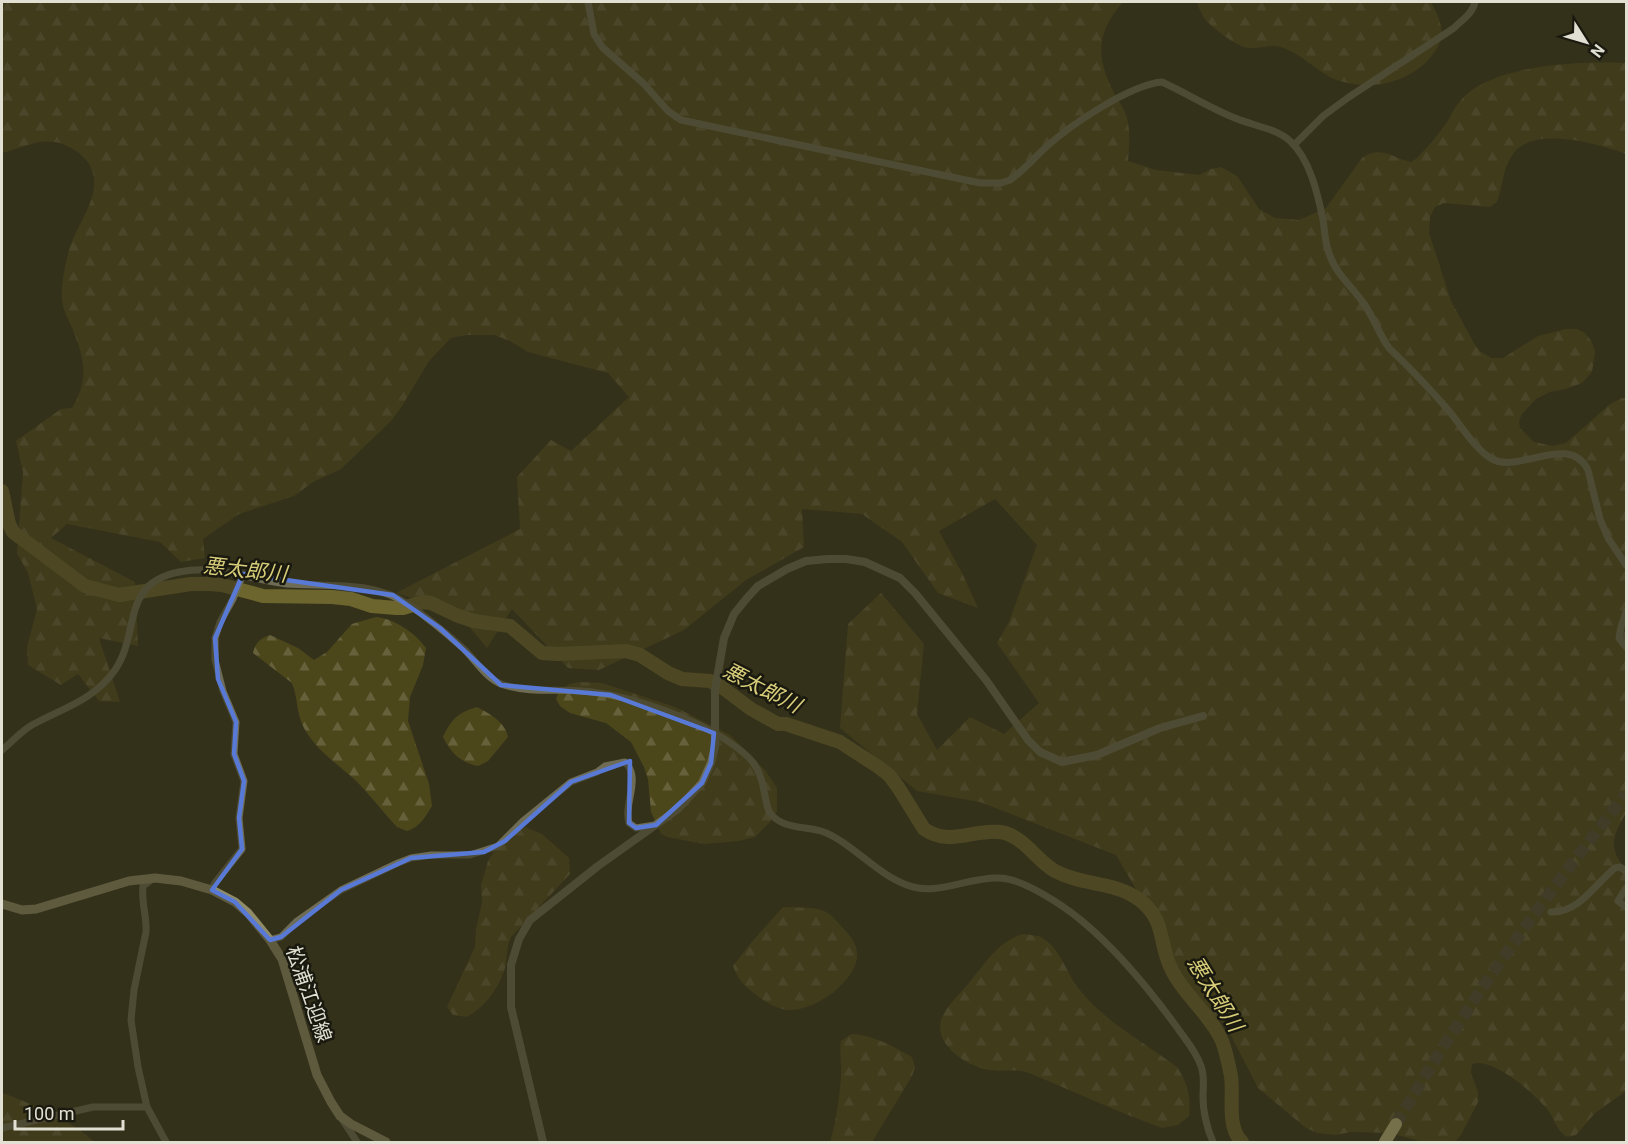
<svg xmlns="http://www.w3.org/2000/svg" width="1628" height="1144" viewBox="0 0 1628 1144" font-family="Roboto,'Noto Sans JP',sans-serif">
<defs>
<pattern id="forest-firs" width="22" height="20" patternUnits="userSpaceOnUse" patternTransform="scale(1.5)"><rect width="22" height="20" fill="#4c471b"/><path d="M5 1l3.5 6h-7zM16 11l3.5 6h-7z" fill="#66613b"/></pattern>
</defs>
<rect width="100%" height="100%" fill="#34311b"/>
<g fill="url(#forest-firs)">
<path d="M2,2H1123C1095,34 1096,58 1115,95C1119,102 1124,108 1126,115C1131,130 1129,146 1128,161L1156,170L1199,175L1211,169L1221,167L1237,176L1259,209L1275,218L1299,220L1326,208L1362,158C1381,145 1392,158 1411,162L1417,158C1428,147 1438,135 1447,122C1452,114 1455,106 1462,99C1493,64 1583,61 1626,63V154C1599,144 1533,125 1513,154C1502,169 1503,186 1497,202L1490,207L1444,203L1435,207L1430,217L1429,233L1451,301L1475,345L1480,351L1491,358H1503L1538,336L1566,329H1577L1585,333L1592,342L1595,352L1592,372L1582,383L1566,389L1550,392L1536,399L1522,414L1519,421L1520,428L1534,442L1553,446L1566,443L1610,404L1622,398H1626V813C1612,837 1608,848 1626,870V1091L1595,1113L1576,1135L1568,1137C1555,1131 1555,1117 1546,1108C1533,1092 1492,1057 1472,1064L1471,1073L1478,1092V1102L1462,1133L1457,1140L1451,1142H1423L1390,1133L1351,1132L1335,1135L1317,1133L1306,1128L1258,1088L1226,1026L1171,976L1159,946L1161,932L1116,855L980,802L917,791L840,728L848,624L881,593L924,644L917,714L937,750L970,717L1004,734L1039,703L997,643L1009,622L1037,545L995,499L939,531L963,575L978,608L938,593L902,542L862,514L802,509L804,547L746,580L684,630L599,670L568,668L512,609L487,648L457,612L396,593L520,529L517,477L551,440L571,451L629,397L608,373L528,352L510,341L494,335H467L451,338L429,361L402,406L391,421L341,469L313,482L294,496L239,514L203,539L205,558L181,562L160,542L67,524L51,538L135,582L138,646L99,638L120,702L99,701L78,674L61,685L28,665L27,647L37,609L28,573L17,553L23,472L16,441L61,409L72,408C89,380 85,360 73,330C69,320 63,311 62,300C61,285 65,264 69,250C78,219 114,183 80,154C74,149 63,143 55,142C38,139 18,149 2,153Z"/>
<path d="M1197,2H1431C1443,25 1448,38 1429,59C1406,85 1364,92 1332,78C1314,69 1300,53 1281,47C1271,44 1260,49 1249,48C1238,48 1211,27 1204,18C1201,13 1199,7 1197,2Z"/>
<path d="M376,617C395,619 415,633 426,648L423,665L410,697L408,721L429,784L432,806C425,817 420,827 407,831L397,827C382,811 369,793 353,778C334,761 317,751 304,728C296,713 298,697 292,683L253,653C255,643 261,638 270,635L298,648L314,660L327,652L352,624Z"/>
<path d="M579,682L602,683L675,707L730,735L765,770L777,788V811L770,822L755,837L739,841L704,844L667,837L661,834L651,812L648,779L644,767L631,742L606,723L570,713L560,706L556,699C560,687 568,684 579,682Z"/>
<path d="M477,707C490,714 505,722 508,737L488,761L478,766C460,762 451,753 443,737C452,719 457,713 477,707Z"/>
<path d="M525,827L542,834L569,858L570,874L511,937C505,950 508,963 503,974C496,992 483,1008 467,1017L453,1015L447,1007L475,947L476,929L482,903L481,885L488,861L498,845L520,828Z"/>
<path d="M783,907C795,908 813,906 824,911C831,914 836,920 841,926C849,934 859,945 857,958C854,983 813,1012 788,1010C778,1009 767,1003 759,997C747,988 738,981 733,966L750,944Z"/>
<path d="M1023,934C1028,935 1036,935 1041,937C1061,948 1066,973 1079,989C1104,1021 1145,1043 1177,1067C1188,1084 1191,1096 1189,1116L1178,1125L1162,1128C1118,1112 1075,1092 1031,1074C1017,1068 1006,1072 991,1070C970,1068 934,1046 941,1021C943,1012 954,999 961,992C981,971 994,942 1023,934Z"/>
<path d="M851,1034C871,1034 895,1047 912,1057L915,1067L912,1076L872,1142H830C836,1125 840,1094 841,1075C842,1063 839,1054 841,1041Z"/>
<path d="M2,1093C29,1102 74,1122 94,1142H2Z"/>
</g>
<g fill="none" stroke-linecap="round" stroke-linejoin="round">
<path stroke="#6c652e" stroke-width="14" d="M2,491L9,524L13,532L85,586L119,595L191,584H209L222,585L263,596L332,597L351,599L372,606L396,608H403L423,602L431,603L456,615L474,621L510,626L542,653L558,654L626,651L640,655L668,673L682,679L710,681L719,685L751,709L778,724H786L840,742L877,766L889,775L898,787L924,829C951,847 972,829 1000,832C1023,835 1036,860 1055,871C1082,886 1116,881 1141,901C1165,920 1159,942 1170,966C1182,994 1212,1016 1222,1041C1226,1051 1229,1066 1231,1076C1234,1097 1226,1126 1242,1142"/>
<path stroke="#4e4b36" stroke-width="12" stroke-dasharray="12 6" stroke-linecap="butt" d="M1396,1124C1464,1008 1542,900 1626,794"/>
<g stroke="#6e6c55" stroke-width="7">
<path d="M588,2L594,34L602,47L643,83L668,111L681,120L980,183H1001L1010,180C1023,171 1033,159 1045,148C1069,126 1129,85 1162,82C1186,93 1210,108 1235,118C1253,126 1276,128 1290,141C1310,159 1318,195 1323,220C1325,232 1325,245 1330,256C1336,273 1351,286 1362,301C1373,315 1378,333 1389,348C1410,368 1431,390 1450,412C1461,426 1478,453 1494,460C1521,472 1570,433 1588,470L1600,519L1608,538L1626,565"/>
<path d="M1294,145L1323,116L1349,97L1454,28C1462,20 1473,13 1475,2"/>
<path d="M1626,612L1621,627L1619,638L1626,647"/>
<path d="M2,750C12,742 20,732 32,725C63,708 94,700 115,670C141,631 120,584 179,572C221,564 248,580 287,584C328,587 373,580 409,605C428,618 446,633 464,649C476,661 487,680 504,685C529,693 557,689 582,691C626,694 693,717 729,742C750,756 760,766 764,791C766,798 766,807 770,813C782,829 804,826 821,831C849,840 876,874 907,885C937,897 969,876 1000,878C1024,879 1064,906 1082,921C1118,951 1149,989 1176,1026C1185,1039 1196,1051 1201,1066C1205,1076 1203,1086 1203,1097C1203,1111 1207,1129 1213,1142"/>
<path d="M153,879L143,886C141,902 147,916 146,932L134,990L131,1020L138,1067L147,1107L166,1142"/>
<path d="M1626,888L1618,901L1626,907"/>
<path d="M212,890L214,884L242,849L239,818L244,781L234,754L236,722L223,691L215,660V638L220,622L233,599L243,574"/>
<path d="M1551,912C1579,913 1595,884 1615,868L1620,867L1626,871"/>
<path d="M270,940L281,937L297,921L341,890L398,863L411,858L431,855H470L498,846L523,821L571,782L597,772L605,766L625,762C642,779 623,803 629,823L636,828L655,825"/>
<path d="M342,1119L357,1142"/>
<path d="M2,1128L93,1107H147"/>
</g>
<path stroke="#6e6c55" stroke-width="8" d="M543,1142L511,1007V965L519,939L530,920L598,866L678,809L702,783L711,763L715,747V690L724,638L734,614L747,598L758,586L787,569L806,561L828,559H846L865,562L900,578L915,593L986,680L1028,740L1040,752L1062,762L1097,755L1160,728L1203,716"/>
<path stroke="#908c68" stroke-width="9" d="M2,904L22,910L36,909L129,881L155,878L181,881L212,890L235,902L248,913L270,940L282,959L317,1075L331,1102L340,1116L351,1124L386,1142"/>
<path stroke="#c3bc83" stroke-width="12" d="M1385,1142L1396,1124"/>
</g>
<path d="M0 0H1628V1144H0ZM243,574L393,595L440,628L501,685L611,695L714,733L711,763L702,783L656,825L636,828L629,823L630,761L571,782L505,841L484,852L411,858L341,890L281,937L270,940L235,902L212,890L242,849L239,818L244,781L234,754L236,722L218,679L215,638Z" fill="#34311b" fill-opacity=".55" fill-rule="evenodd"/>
<path fill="none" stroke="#587ad6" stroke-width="4.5" stroke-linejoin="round" d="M243,574L393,595L440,628L501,685L611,695L714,733L711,763L702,783L656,825L636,828L629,823L630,761L571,782L505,841L484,852L411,858L341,890L281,937L270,940L235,902L212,890L242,849L239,818L244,781L234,754L236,722L218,679L215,638Z"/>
<g text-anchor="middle" stroke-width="5" stroke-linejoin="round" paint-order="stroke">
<g font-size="20" fill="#e1e0d2" stroke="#1a190f">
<text transform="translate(309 994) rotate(71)" y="7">松浦江迎線</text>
</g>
<g font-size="21" font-style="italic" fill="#d8ce7a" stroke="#1a190f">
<text transform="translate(245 570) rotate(6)" y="7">悪太郎川</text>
<text transform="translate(762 688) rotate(27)" y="7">悪太郎川</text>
<text transform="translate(1215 994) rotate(58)" y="7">悪太郎川</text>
</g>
</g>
<rect width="1628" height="1144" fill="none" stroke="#e1e0d2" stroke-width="6"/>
<g transform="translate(1586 42) rotate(127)" stroke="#1a190f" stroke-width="4.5" paint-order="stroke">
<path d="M0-4.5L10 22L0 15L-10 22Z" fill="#e1e0d2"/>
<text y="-9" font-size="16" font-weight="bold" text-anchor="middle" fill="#e1e0d2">N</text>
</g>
<path d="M15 1120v9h108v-9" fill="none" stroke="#e1e0d2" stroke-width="3"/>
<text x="24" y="1120" font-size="18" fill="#e1e0d2" stroke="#1a190f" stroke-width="4.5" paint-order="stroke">100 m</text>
</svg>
